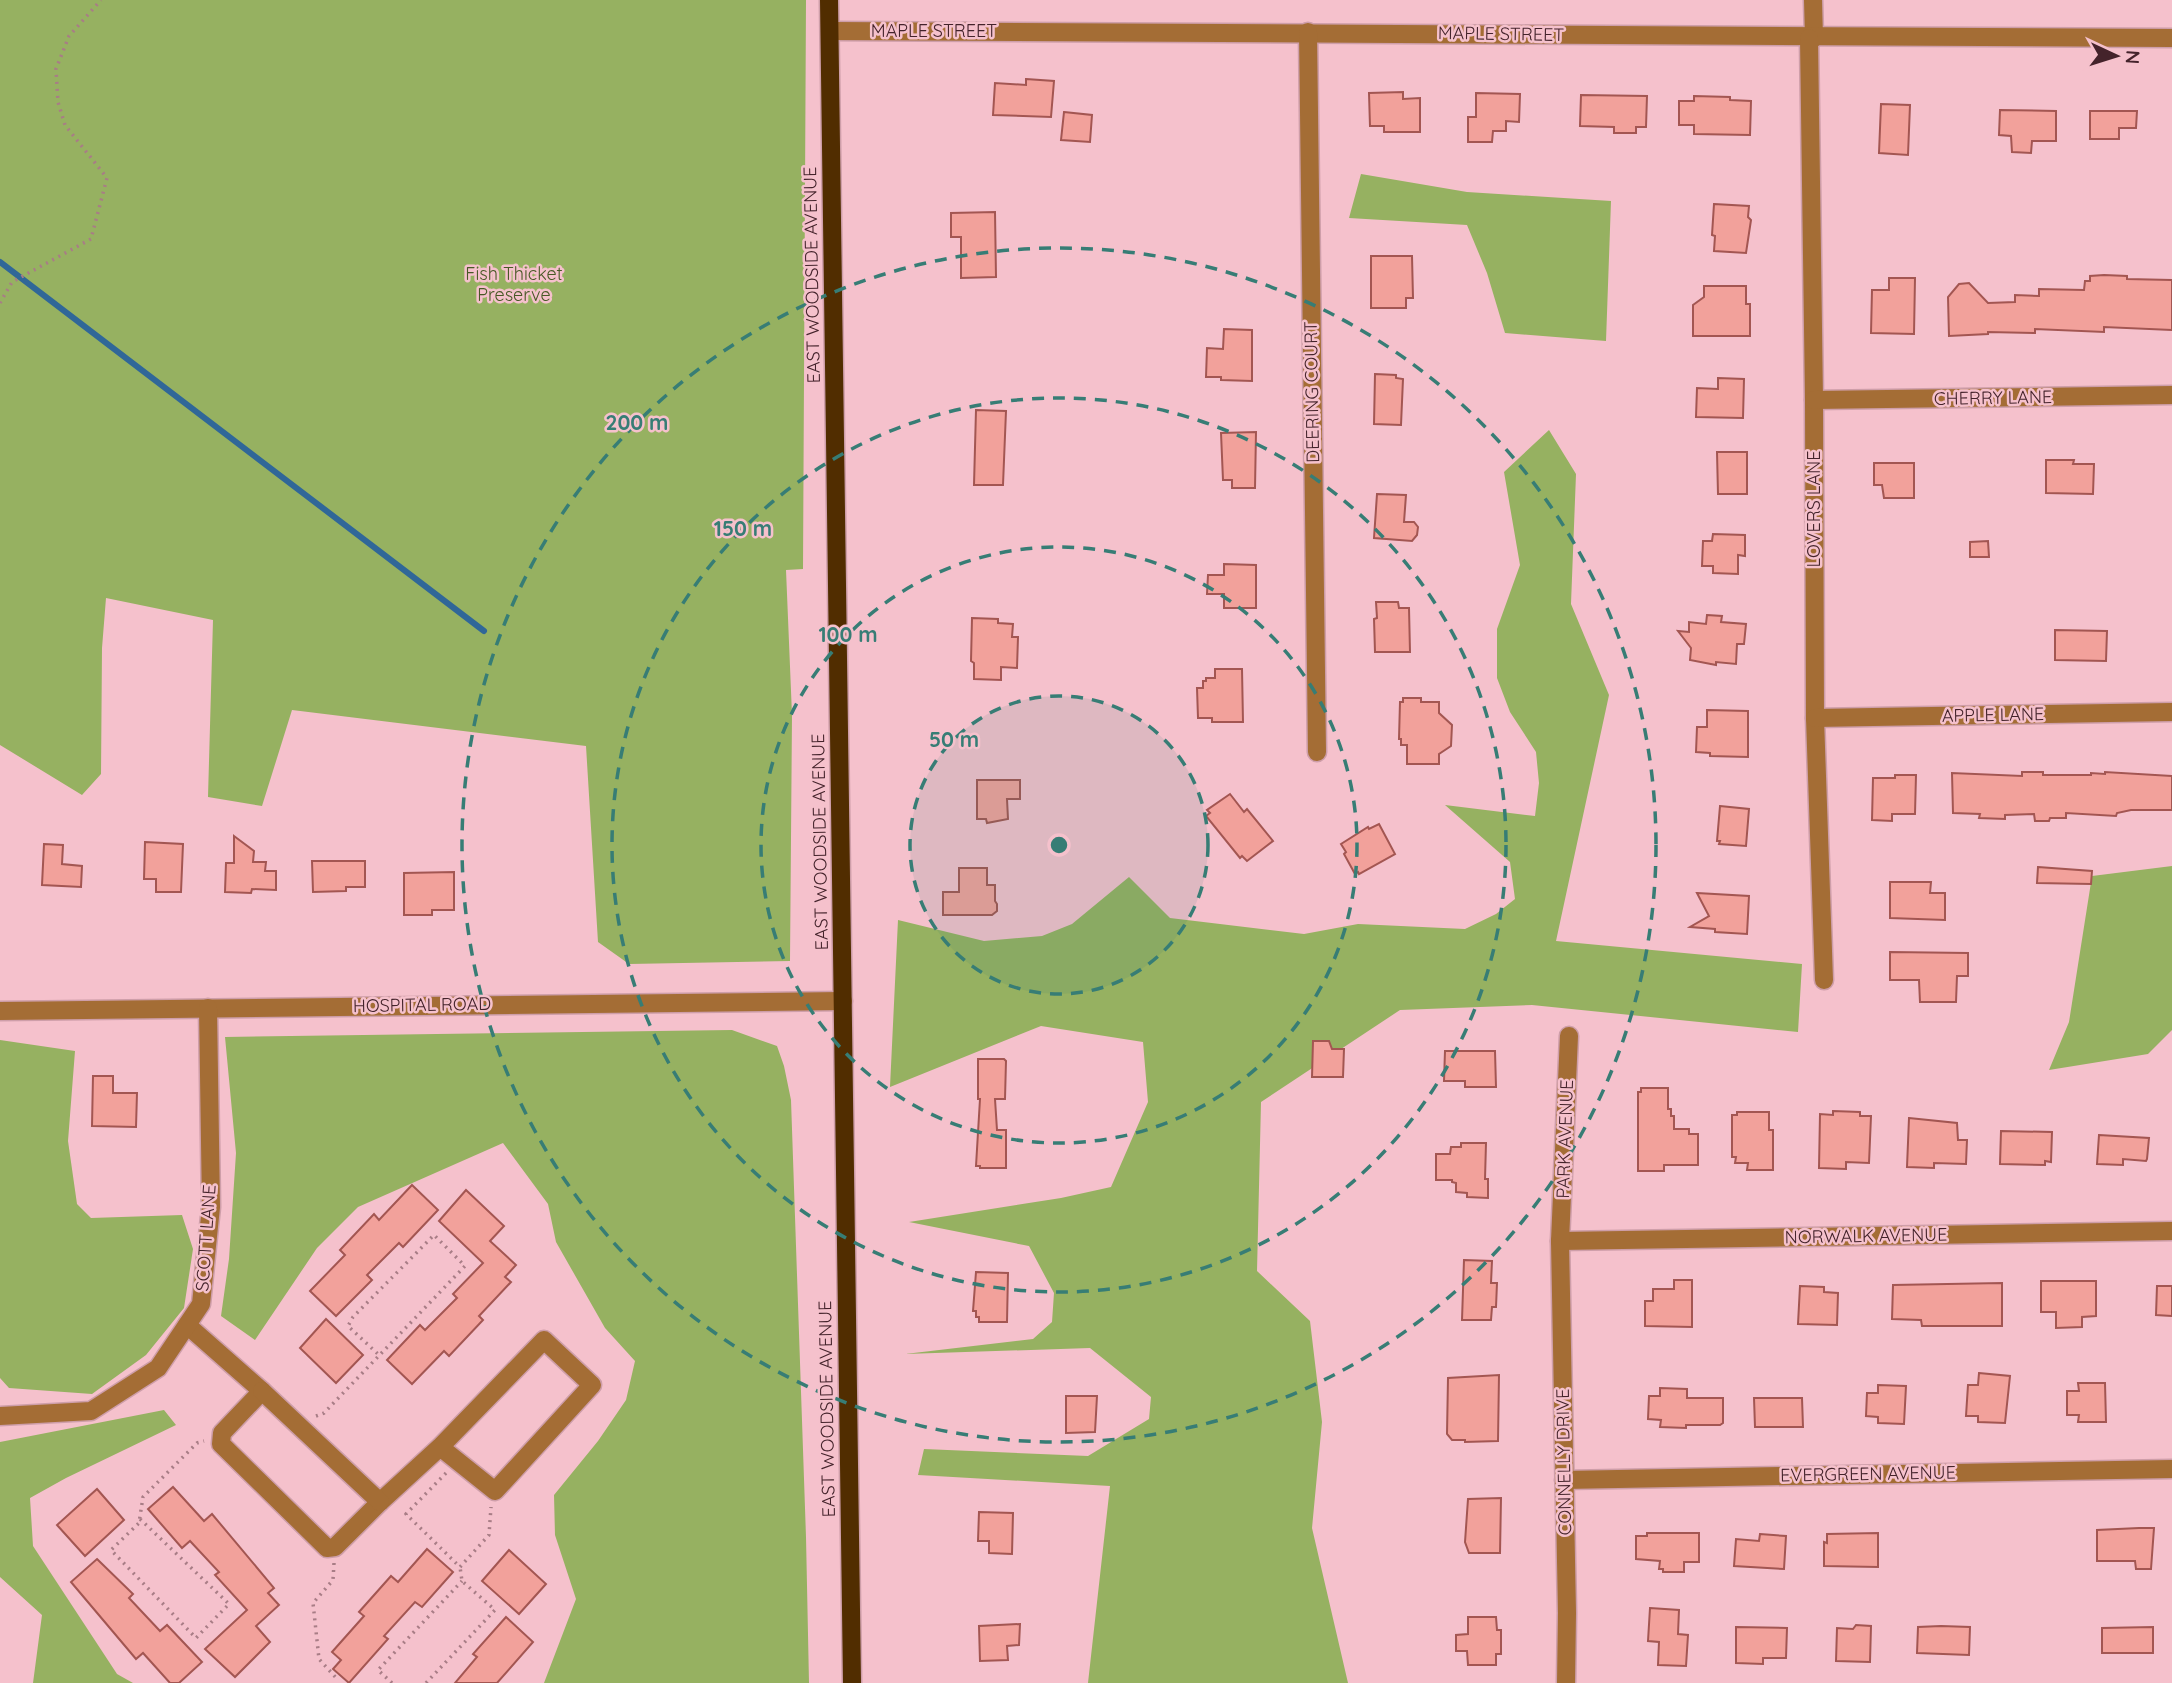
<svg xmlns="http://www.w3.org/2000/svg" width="2172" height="1683" viewBox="0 0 2172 1683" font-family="Quicksand,sans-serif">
<rect width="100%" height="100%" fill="#f5c1cc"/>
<g fill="#96b161">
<path d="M0,0H806L803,569L786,570L792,715L790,961L629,964L598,942L586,746L292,710L262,806L208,797L213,620L106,598L102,648L101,774L82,795L0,745Z"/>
<path d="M1361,174L1467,192L1611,201L1606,341L1505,333L1487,273L1467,225L1349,218Z"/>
<path d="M1549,430L1576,474L1571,604L1609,695L1556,941L1802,964L1798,1032L1532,1005L1400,1010L1261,1102L1257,1271L1310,1321L1322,1422L1312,1528L1348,1683H1088L1110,1486L918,1475L924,1449L1088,1456L1149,1419L1151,1397L1090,1348L905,1354L1033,1339L1052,1322L1054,1293L1029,1246L909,1222L1061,1198L1111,1187L1148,1102L1143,1042L1041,1026L890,1087L898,920L984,941L1042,936L1072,924L1129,877L1170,918L1304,934L1358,924L1465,929L1496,914L1515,899L1510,862L1445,805L1535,816L1539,783L1536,752L1510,712L1497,678V629L1520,565L1504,472Z"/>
<path d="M2172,866V1030L2148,1054L2049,1070L2069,1022L2092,876Z"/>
<path d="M732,1030L777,1046L784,1066L791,1100L806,1537L809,1683H544L576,1599L555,1535L554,1495L598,1441L626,1400L635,1361L605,1328L556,1242L548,1204L503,1143L358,1207L317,1248L255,1340L221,1316L229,1259L236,1153L225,1037Z"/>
<path d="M0,1040L75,1051L68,1141L77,1204L91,1218L182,1215L193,1249L184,1308L146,1355L92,1394L9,1388L0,1378Z"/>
<path d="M164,1410L176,1425L66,1478L30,1498L33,1546L117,1674L133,1683H33L42,1615L0,1577V1442Z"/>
</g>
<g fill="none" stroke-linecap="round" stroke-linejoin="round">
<path stroke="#306798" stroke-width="6" d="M0,262L484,631"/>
</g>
<g fill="#f2a19b" stroke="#a35652" stroke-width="2">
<path d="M1026,79L1054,81L1051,117L993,115L995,83L1026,85Z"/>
<path d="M1403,92V99L1420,98V132H1384V126H1370L1369,93Z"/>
<path d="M1476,93L1520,94L1519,122L1506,121V131H1493L1492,142H1468V117H1476Z"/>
<path d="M1581,95L1647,96L1646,127H1636V133H1614V127L1580,126Z"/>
<path d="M1694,96L1730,97V100L1751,101L1750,135L1694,134V125H1679V101H1694Z"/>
<path d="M1881,104L1910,105L1908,155L1879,153Z"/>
<path d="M2000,110L2056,111V141H2032L2031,153L2012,152L2011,136L1999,135Z"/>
<path d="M2090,111H2137L2136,128H2119V139H2090Z"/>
<path d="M1064,112L1092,115L1090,142L1061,140Z"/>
<path d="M1714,204L1749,206L1748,217L1751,220L1746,253L1714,251L1715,236L1712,235Z"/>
<path d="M995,212L996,277L961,278V237H951V213Z"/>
<path d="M1371,256H1412L1413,298H1406V308H1371Z"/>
<path d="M2104,275L2127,276V279L2172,280V330L2104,327V332L2035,329V333L1988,332V334L1949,336L1948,297L1959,284L1969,283L1988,303L2015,302V295L2039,296V289L2084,290L2085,281H2090V276Z"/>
<path d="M1889,278H1915L1914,334L1871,333L1872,290H1889Z"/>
<path d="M1704,286H1746V304H1750V336H1693V305L1704,297Z"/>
<path d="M1224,329L1252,330V381L1221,380V377H1206L1207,348L1223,349Z"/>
<path d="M1375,374L1396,375V378L1403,379L1401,425L1374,424Z"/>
<path d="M1718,378L1744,379L1743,418L1696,417L1697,388L1718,389Z"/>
<path d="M976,410L1006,411L1003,485H974Z"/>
<path d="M1256,432L1255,488H1232V480H1223L1221,433Z"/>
<path d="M1717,452H1747V494H1718Z"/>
<path d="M2046,460H2074L2073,464H2094L2093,494L2046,493Z"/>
<path d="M1874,463H1914V498H1884L1882,485H1874Z"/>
<path d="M1377,494L1406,495L1404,522H1414L1418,527L1417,535L1412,541L1374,538Z"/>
<path d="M1713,534L1745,535V556L1738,555V574L1713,573V566H1702L1703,541H1712Z"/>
<path d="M1988,541L1989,557H1970V542Z"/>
<path d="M1224,564L1256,565V608H1224V594H1207L1208,575H1224Z"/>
<path d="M1376,602H1398L1399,608H1409L1410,652H1375L1374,619L1377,618Z"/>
<path d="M1707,615L1722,616L1721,622L1746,624L1744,644H1737L1736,664L1716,662V665L1690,660L1691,648L1678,631L1689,632V622L1706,624Z"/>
<path d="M972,618L998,619V623L1013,624L1012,637H1018L1017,668L1001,667V680L974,679V663L971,661Z"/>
<path d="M2055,630L2107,631L2106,661L2055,660Z"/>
<path d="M1215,669H1242L1243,722H1212V718H1198L1197,688H1203V681H1206V678H1215Z"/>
<path d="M1403,698H1421V702H1439V713L1452,725L1451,746L1439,754V764H1407V745H1401V739H1399L1400,702H1403Z"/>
<path d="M1707,710L1748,711V757L1710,756V753L1696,752L1697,727H1707Z"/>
<path d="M2022,772H2043V775H2091V773L2105,774V772L2172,776V810H2131L2117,813L2116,816L2066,813V818H2050L2049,821H2035L2034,814L2005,815V819L1979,818L1980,814L1953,813L1952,773L2022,776Z"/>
<path d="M1895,775H1916L1915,814H1892V821L1872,820L1873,778H1895Z"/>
<path d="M977,780H1020V799H1007L1008,819L987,823L986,819H977Z"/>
<path d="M1230,794L1244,812L1247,809L1273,841L1247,861L1242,856L1240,858L1206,816L1210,813L1207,810Z"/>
<path d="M1720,806L1749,809L1746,846L1719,844L1720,841H1717Z"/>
<path d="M1379,824L1395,854L1359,874L1358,872L1355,874L1344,854L1346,852L1341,844L1368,827L1369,829Z"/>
<path d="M234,836L254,851L253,862H266L265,871H276V890L252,889L251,893L225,892L226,863H234Z"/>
<path d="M145,842L183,844L181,892H156V879H144Z"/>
<path d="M44,844L63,845L62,864L82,866L81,887L42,885Z"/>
<path d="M312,861H365V887H346V891L313,892Z"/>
<path d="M2038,867L2092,871L2091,884L2037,883Z"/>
<path d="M959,868H987V885H995V901L997,904V911L992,915H943V892H959Z"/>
<path d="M454,872V910H432V915H404V873Z"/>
<path d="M1890,882H1931L1930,893H1945V920L1890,918Z"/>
<path d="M1697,893L1749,896L1747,934L1715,932V929L1690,927L1709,916Z"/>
<path d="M1890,952L1968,953V976H1957L1956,1002H1920L1919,980H1890Z"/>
<path d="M1313,1041H1329L1332,1049H1344L1343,1077H1312Z"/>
<path d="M1445,1051H1495L1496,1087H1465V1081H1444Z"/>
<path d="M978,1059H1004L1006,1061L1005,1099H995L997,1130H1006V1168H980V1166H976L980,1099H978Z"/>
<path d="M93,1076H113V1093H137L136,1127L92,1126Z"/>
<path d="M1641,1088H1668V1109H1671V1116H1674V1129H1689V1134H1698V1165H1664V1171H1638V1092H1641Z"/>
<path d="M1833,1111L1860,1112V1116H1871L1869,1163L1846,1162V1169L1819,1168L1820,1114L1833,1115Z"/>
<path d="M1737,1112H1769V1130H1773V1170H1747L1748,1163H1735L1736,1157H1732V1115H1737Z"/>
<path d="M1909,1118L1957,1123L1958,1140H1967L1966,1164L1934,1163V1168L1907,1167Z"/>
<path d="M2001,1131L2052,1132L2051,1162L2045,1161V1165L2000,1164Z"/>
<path d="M2099,1135L2149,1138L2147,1159L2146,1161L2123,1159V1165L2097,1164Z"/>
<path d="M1461,1143H1486L1485,1179H1488V1198L1467,1197V1193L1456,1192V1183L1452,1182V1180H1436V1154H1450L1451,1147H1461Z"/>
<path d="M412,1185L438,1210L403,1247L399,1243L367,1275L372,1280L336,1316L310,1291L345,1255L340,1250L374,1214L379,1220Z"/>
<path d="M466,1190L504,1226L490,1241L516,1265L505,1277L511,1282L479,1316L483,1320L449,1356L444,1351L412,1384L387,1360L420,1325L425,1330L457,1298L453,1294L483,1263L439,1221Z"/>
<path d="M1464,1260L1492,1261L1491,1283H1497L1496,1307H1492L1491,1320H1462Z"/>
<path d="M976,1272L1008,1273L1007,1322H979V1317H976V1311H973Z"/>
<path d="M1674,1280H1692V1327L1645,1326V1301H1653V1289H1674Z"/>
<path d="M2041,1281H2096V1316L2082,1317V1327L2056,1328V1312H2041Z"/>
<path d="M2002,1283V1326H1922L1921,1320L1892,1319L1893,1285Z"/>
<path d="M1800,1286L1824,1287V1292L1838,1293L1837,1325L1798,1324Z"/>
<path d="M2157,1286H2172V1316L2156,1315Z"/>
<path d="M326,1319L363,1355L336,1383L300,1348Z"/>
<path d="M1979,1373L2010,1376L2005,1423L1978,1422V1416H1966L1968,1385H1978Z"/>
<path d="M1499,1375L1498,1441L1465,1442V1440H1452L1447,1434L1448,1378Z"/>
<path d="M2078,1383H2105L2106,1422H2078L2079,1415H2067V1391H2079Z"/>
<path d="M1878,1385L1906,1386L1904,1424L1878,1423V1417L1866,1416L1867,1393H1878Z"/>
<path d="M1660,1388L1687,1389V1398H1723V1423L1720,1425H1686V1428L1660,1427L1661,1420L1648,1419L1649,1396H1660Z"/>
<path d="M1066,1396H1097L1095,1432L1066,1433Z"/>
<path d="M1754,1398H1802L1803,1427H1755Z"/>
<path d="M173,1487L204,1521L212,1514L274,1588L268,1593L279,1605L256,1626L270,1642L235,1677L205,1649L247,1610L215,1575L219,1572L190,1541L182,1548L148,1509Z"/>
<path d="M97,1489L124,1520L85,1556L57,1525Z"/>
<path d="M1501,1498L1500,1553H1469L1465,1542L1468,1499Z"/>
<path d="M979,1512L1013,1513L1012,1554L989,1553V1541H978Z"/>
<path d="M2139,1528H2154L2151,1569H2136L2135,1561H2097V1530Z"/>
<path d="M1647,1533H1699V1562H1684V1572H1663V1569H1659L1660,1561L1636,1559V1536H1647Z"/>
<path d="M1878,1533V1567L1824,1566V1542L1827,1543V1534Z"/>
<path d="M1760,1534L1786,1536L1784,1569L1734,1566L1736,1539L1759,1541Z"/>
<path d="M427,1549L453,1572L422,1607L415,1602L384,1636L388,1639L349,1683L333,1669L341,1660L332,1652L364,1616L359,1612L391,1576L398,1582Z"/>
<path d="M509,1550L546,1584L519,1614L482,1581Z"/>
<path d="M97,1559L133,1594L129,1598L160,1631L167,1625L202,1662L179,1683H170L143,1653L136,1659L71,1582Z"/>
<path d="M1650,1608L1679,1610L1678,1634L1688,1635L1686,1666L1658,1665L1659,1642L1648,1641Z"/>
<path d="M506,1617L533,1642L497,1683H455L477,1657L473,1654Z"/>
<path d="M1468,1617H1496L1497,1630H1501V1654H1496V1665H1468L1467,1651H1456V1635L1468,1634Z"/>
<path d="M1020,1624L1019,1645L1007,1646L1008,1660L980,1661L979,1626Z"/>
<path d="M1856,1625L1871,1626L1870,1662L1836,1661L1837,1628L1853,1629Z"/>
<path d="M1941,1626L1970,1627L1969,1655L1917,1653L1918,1627Z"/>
<path d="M1736,1627L1787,1628L1786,1658H1763V1664L1736,1663Z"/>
<path d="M2153,1627V1653H2102V1628Z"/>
</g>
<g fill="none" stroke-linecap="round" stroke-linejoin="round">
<defs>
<g id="minor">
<path d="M1813,0L1814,38"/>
<path d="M830,31L2172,38"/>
<path d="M1308,32L1317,752"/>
<path d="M1809,38L1814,400L1815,718L1824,980"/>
<path d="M1814,400L2172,395"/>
<path d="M1815,718L2172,712"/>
<path d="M0,1011L843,1001"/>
<path d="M1560,1241L2172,1231"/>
<path d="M187,1325L262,1391L222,1433L221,1444L327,1548L335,1547L380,1502L440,1447L544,1340L592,1385L495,1491L440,1447"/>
<path d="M262,1391L380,1502"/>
<path d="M0,1416L91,1411L158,1368L201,1304L211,1207L208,1008"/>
<path d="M1564,1480L2172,1469"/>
<path d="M1566,1683L1567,1613L1560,1241L1569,1036"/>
</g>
<path id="major" d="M829,0L852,1683"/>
</defs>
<use href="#minor" stroke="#ce9ea9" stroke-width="21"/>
<use href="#major" stroke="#ce9ea9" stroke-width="21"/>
<g stroke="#a87d86" stroke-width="3.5" stroke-dasharray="2 5" stroke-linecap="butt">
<path d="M0,303L12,282L91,239L107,178L65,125L58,102L56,69L69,36L101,0"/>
<path d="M316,1416L324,1413L465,1266L434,1235L353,1317L348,1326L379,1355"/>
<path d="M446,1473L406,1514L460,1567L489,1535L491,1507"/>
<path d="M140,1519L229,1604L196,1638L111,1550L139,1523L143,1497L197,1443L204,1441"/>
<path d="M334,1563L333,1580L313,1603L319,1659L338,1680"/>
<path d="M392,1683L378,1670L462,1581"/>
<path d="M426,1683L495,1610L462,1581L460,1567"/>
</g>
<use href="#minor" stroke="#a46d35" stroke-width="18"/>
<use href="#major" stroke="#512d00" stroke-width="18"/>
</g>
<circle cx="1059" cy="845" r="149" fill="#377d75" fill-opacity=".12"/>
<g fill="none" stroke="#377d75" stroke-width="3.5" stroke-dasharray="12 9">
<circle cx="1059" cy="845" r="149"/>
<circle cx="1059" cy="845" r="298"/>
<circle cx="1059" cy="845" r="447"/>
<circle cx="1059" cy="845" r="597"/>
</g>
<g text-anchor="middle" stroke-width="5" stroke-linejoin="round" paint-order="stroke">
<g font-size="18" fill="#44232b" stroke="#f5c1cc">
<text x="934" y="37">MAPLE STREET</text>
<text transform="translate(1501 34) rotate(1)" y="6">MAPLE STREET</text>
<text transform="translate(812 275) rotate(-91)" y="6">EAST WOODSIDE AVENUE</text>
<text transform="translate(1312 392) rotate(-91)" y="6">DEERING COURT</text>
<text transform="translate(1993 398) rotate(-1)" y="6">CHERRY LANE</text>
<text transform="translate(1814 509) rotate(-90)" y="6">LOVERS LANE</text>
<text transform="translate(1993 715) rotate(-1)" y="6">APPLE LANE</text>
<text transform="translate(820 842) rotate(-91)" y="6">EAST WOODSIDE AVENUE</text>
<text transform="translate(422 1005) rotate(-1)" y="6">HOSPITAL ROAD</text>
<text transform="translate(1565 1139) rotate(-88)" y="6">PARK AVENUE</text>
<text transform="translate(1866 1236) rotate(-1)" y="6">NORWALK AVENUE</text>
<text transform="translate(206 1238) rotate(-86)" y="6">SCOTT LANE</text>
<text transform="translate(827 1409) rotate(-91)" y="6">EAST WOODSIDE AVENUE</text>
<text transform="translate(1564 1462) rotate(-91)" y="6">CONNELLY DRIVE</text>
<text transform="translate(1868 1474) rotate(-1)" y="6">EVERGREEN AVENUE</text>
</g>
<g font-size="18" fill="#485926" stroke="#f5c1cc">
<text x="514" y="280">Fish Thicket<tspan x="514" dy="21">Preserve</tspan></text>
</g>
</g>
<circle cx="1059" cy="845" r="10" fill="#377d75" stroke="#f5c1cc" stroke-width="3.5"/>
<g font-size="21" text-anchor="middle" font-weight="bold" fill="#377d75" stroke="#f5c1cc" stroke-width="5" stroke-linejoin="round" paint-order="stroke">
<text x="637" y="430">200 m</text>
<text x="743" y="536">150 m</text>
<text x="848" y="642">100 m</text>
<text x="954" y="747">50 m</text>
</g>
<g transform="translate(2116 56) rotate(94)" stroke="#f5c1cc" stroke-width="5" paint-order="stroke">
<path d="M0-5L12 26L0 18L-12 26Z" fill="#44232b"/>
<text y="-10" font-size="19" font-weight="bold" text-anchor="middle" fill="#44232b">N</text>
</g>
</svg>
